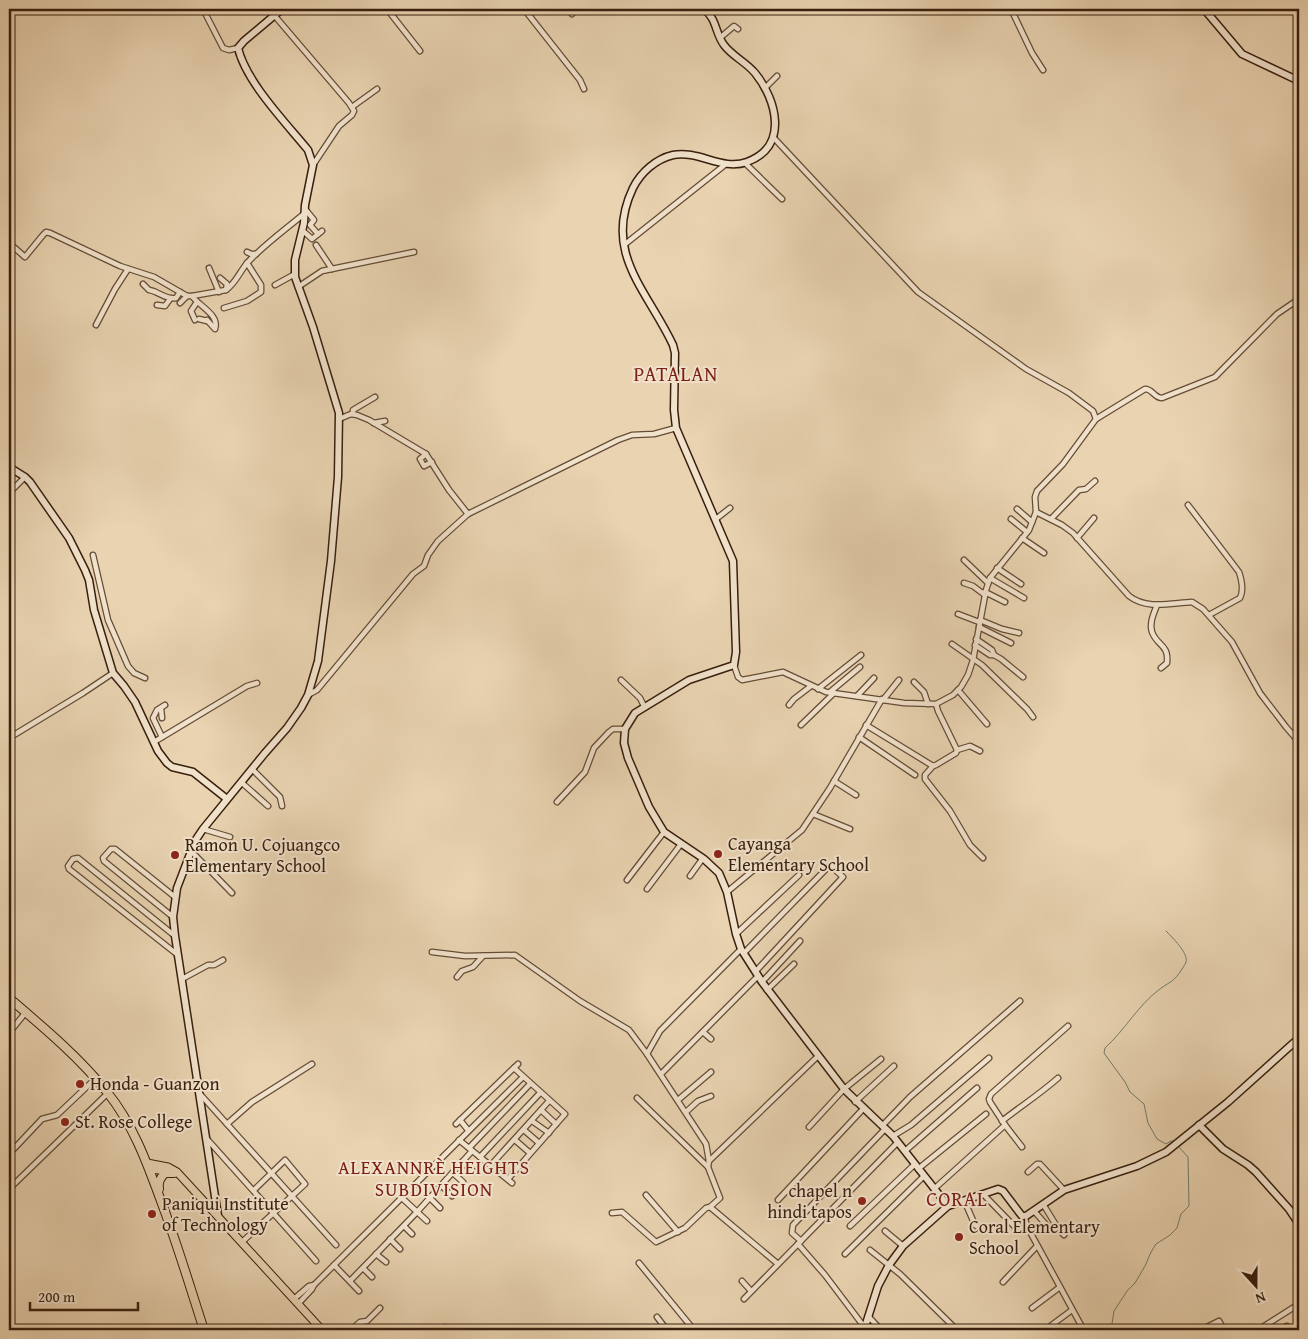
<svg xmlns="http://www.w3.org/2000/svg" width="1308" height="1339" viewBox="0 0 1308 1339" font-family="'Gentium Book Plus',serif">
<rect width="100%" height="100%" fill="#e9d3b1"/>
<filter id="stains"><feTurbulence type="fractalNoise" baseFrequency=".004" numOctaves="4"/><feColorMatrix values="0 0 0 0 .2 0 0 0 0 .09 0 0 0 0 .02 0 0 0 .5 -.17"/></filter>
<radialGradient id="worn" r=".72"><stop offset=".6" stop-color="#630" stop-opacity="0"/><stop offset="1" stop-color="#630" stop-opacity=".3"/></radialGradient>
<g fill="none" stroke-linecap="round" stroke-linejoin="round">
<g stroke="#717b6c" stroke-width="1">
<path d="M1166,931C1172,937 1189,954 1186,962C1185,965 1183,967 1182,969C1173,983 1172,980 1160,989C1138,1005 1125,1030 1105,1048L1104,1053L1125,1082L1130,1092L1144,1104L1148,1123L1157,1139L1166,1144L1171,1141H1174"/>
<path d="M1111,1330L1114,1311L1127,1291L1135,1283L1145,1266L1151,1252L1156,1244L1170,1235L1177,1228L1181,1214L1189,1206L1188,1157L1178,1146"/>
</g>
<defs>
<g id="street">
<path d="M203,9L223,48L229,50L238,48"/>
<path d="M387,9L420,51"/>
<path d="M524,9L580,80L584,89"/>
<path d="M568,9L572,14"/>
<path d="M1011,9L1032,53L1043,70"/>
<path d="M274,15L349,103L354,111L352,115L339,126L313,165"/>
<path d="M721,37L734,26L738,29"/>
<path d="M765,88L777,76"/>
<path d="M352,107L377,89"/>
<path d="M745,163L782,199"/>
<path d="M305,209L314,220L310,225L318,234"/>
<path d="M302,230L312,239L322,231"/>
<path d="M9,243L25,257L43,235L46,232L50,233L120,266L154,277L187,296H192L226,290C236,283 240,271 248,262C265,244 286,229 305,213"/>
<path d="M316,245L332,269"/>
<path d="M624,245L726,164"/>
<path d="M247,252L251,254H256"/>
<path d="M209,268L219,292"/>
<path d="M220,278L227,284L226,290"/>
<path d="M143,284L149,290C158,291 166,300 176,298L180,292"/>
<path d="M275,285L295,274"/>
<path d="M298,287L322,271L414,252"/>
<path d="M192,296C199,306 220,315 215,329L207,320"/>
<path d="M180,303L187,296"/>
<path d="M157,305L165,306L170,299"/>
<path d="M224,308L247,301L261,292V285L247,263"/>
<path d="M199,319L207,321"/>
<path d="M195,320L191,311L197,302"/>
<path d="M96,325L115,289L128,269"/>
<path d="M353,414V410L375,397"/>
<path d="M339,419L351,414L357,415L369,420L426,454L449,490L468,514L618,440L632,435L654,434L676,428"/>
<path d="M1096,419L1145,389C1153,389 1154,398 1162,398L1215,377L1277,314L1299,299"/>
<path d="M374,423L385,421"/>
<path d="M426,454L420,459L424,466L432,462"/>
<path d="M9,476L14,470"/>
<path d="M9,493L25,477"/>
<path d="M1188,505L1239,572C1242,581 1244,590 1240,598L1209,615"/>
<path d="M1017,509L1032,522"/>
<path d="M1036,512L1062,525L1073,533L1129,596C1147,610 1171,603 1192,602L1203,609L1232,642L1260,693L1286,727L1299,742"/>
<path d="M716,519L730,508"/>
<path d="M1011,519L1027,532"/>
<path d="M1051,519L1079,490L1086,489L1095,481"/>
<path d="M1022,538L1044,553"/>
<path d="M1077,538L1094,518"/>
<path d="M93,555L108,620L128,666L134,673L145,678"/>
<path d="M964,560L988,583"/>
<path d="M997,568L1021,584"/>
<path d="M990,578L1024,598"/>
<path d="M964,583L973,586L985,595"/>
<path d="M985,592L1005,602"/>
<path d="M1157,605C1154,613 1149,623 1152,632C1157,646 1169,644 1167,663L1161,668"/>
<path d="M958,614L979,622"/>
<path d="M980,620L1002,629L1019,633"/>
<path d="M979,627L1011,643"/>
<path d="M976,639L992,650L994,655"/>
<path d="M952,644L982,665L1027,709L1033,717"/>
<path d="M975,645L990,655H994L1001,659L1023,677"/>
<path d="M734,665L738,677L742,680L783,672L826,692L904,703L936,704L953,695L961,687L968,675L973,660L986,590L990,578L1029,530L1036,512L1035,497L1037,491L1063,464L1096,419L1093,411L1069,393L1026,369L918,292L773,137"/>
<path d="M621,680L640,698L644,706"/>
<path d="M914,682L924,692L928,704"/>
<path d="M818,689L861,655"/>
<path d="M958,690L987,724"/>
<path d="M830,692L860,667"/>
<path d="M308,695L317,690L413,574L424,566L428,555L438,541L468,514"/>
<path d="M857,696L874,678"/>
<path d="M883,700L899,680"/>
<path d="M789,705L794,699L811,686"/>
<path d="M161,709L162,718"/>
<path d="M801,725L834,693"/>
<path d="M866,725L933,766L936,765L956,753L957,750L938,711L936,704"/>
<path d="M162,737L153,718L157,710L165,705"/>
<path d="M859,737L915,775"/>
<path d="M9,738L83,693L113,673"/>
<path d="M154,742L247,686L257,683"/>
<path d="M957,750L970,746L980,751"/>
<path d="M933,766L925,775V779L950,811L970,845L983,858"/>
<path d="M252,769L280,797L282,806"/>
<path d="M834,781L856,795"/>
<path d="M241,782L268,806"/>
<path d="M557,802L585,772L594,748L609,732L613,729H625"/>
<path d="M813,814L850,829"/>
<path d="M203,829L230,837"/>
<path d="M191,851L232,893"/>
<path d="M690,876L703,858"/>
<path d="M627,880L664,832"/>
<path d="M647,889L681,844"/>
<path d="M727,892L802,830L830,788L882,699"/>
<path d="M173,917L104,861L103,858L111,849H115L175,897"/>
<path d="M736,934L799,875"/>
<path d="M175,936L78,858L73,859L68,866L69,869L178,955"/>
<path d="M432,952L465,956L515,955L580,1001L629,1030L647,1054L660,1031L741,949"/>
<path d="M744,953L829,866H831L843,877L756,971"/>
<path d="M457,977L462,971L473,967L483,956"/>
<path d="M182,979L208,965H214L223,960"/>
<path d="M762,982L800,941"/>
<path d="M767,990L794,964"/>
<path d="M703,1032L711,1039"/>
<path d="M9,1033L26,1012"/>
<path d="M647,1054L706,1144L709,1161L708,1167L720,1198L710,1207L778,1264"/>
<path d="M661,1074L758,976"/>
<path d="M200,1094L336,1245"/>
<path d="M637,1098L708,1167"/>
<path d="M678,1100L711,1072"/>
<path d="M855,1102L894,1066"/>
<path d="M541,1110L556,1124"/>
<path d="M686,1112L698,1101L711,1096"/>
<path d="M460,1120L468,1130"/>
<path d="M532,1121L549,1133"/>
<path d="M1002,1121C1021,1106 1040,1094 1058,1078"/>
<path d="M227,1124L252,1102L312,1064"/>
<path d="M456,1124L518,1064"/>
<path d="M1005,1125L1022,1147"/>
<path d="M882,1126L910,1097L1020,1001"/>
<path d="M809,1127L844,1089L881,1059"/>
<path d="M524,1130L539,1143"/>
<path d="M893,1136L911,1125L989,1058"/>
<path d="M207,1139L316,1261"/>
<path d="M459,1140L512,1183"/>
<path d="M515,1140L530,1153"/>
<path d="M469,1148L530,1084"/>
<path d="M905,1151L977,1088"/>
<path d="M9,1154L42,1119L57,1115L95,1079"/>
<path d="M480,1157L540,1093"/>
<path d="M709,1161L817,1057"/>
<path d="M462,1162L474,1172"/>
<path d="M491,1165L549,1101"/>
<path d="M918,1169L986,1114"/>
<path d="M1028,1172L1037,1164H1040L1064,1190"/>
<path d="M453,1173L463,1182"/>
<path d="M508,1179L565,1114L514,1068"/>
<path d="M442,1186L452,1196"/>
<path d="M9,1189L108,1093"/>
<path d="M934,1189L1005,1125L990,1102L989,1099L991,1094L1068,1026"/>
<path d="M983,1194L1015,1227L1025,1219"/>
<path d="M646,1195L678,1232"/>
<path d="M402,1198L427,1221"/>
<path d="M430,1198L440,1208"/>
<path d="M778,1200L863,1109"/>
<path d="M964,1200L975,1225L983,1230"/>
<path d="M1043,1204L1059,1230L1064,1235"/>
<path d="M1034,1211L1049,1228L1059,1230"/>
<path d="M612,1213L622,1212L656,1242L685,1228L706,1208L710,1207"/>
<path d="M1024,1217L1029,1230L1082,1327V1330"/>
<path d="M404,1226L412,1234"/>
<path d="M850,1226L915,1164"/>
<path d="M885,1231L903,1246"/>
<path d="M390,1239L400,1249"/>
<path d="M801,1241L792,1233L793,1225L885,1129"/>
<path d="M242,1242L305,1184L285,1160L254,1190"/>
<path d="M798,1244L825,1275L865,1328"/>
<path d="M870,1250L900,1274L957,1330"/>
<path d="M376,1254L386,1262"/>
<path d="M845,1254L924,1176"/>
<path d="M639,1263L694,1330"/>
<path d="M334,1265L359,1291"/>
<path d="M363,1268L372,1277"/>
<path d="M350,1281L417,1212L472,1151"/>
<path d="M742,1281L751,1291"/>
<path d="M1003,1282L1037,1246"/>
<path d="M294,1299L309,1286L314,1285"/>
<path d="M744,1299L898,1142"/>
<path d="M298,1304L312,1289L314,1285L523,1077"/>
<path d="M1032,1308L1060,1287"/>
<path d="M868,1316L881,1330"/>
<path d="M657,1317L667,1330"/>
<path d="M351,1330L360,1322L367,1321L380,1308"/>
<path d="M441,1330L445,1327L450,1330"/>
<path d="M571,1330L572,1329"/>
<path d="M1045,1330L1072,1310"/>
<path d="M1201,1330L1219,1321L1224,1330"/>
<path d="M1258,1330L1299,1304"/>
<path d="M1279,1330L1287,1326L1291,1330"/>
</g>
<g id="secondary">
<path d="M704,9C717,19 715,33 724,45C732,56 746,62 755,73C777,100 789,147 747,162C722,171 699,150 673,155C656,159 641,172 633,188C602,253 648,291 673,345L675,353L674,410L676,428L733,561L736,652L734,665L689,680L635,713L625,729L624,743L628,758L649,807L664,832L704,859L719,873L727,892L736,934L741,949L762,982L844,1089L893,1136L948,1206"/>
<path d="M1204,9L1242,54L1299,81"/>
<path d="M9,467L25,477L30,482L69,538L85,570L89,580L94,610L113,673L124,686L135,702L158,751L167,763L172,767L193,772L227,799"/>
<path d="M1199,1125L1223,1149L1248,1165L1256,1172L1289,1209L1299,1224"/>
<path d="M218,1216L175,936L173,917L177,888L195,841L203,829L265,753L287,728L301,708L308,695L318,661L331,561L338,477L339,413L313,327L295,277V260L304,223L305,205L313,165L308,150C286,123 246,82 238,48L244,41L282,9"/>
<path d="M864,1330L878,1286L889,1265L903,1246L948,1206L998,1189L1003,1191L1022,1216H1026L1064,1190L1137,1166L1166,1152L1228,1102L1299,1038"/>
</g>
<g id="primary">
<path d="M147,1163L168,1167L177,1172L322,1330"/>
<path d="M150,1169L168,1171"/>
</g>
<g id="highway">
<path d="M9,998C43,1027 79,1057 107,1092C133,1124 147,1163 161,1201C177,1243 190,1287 204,1330"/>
<path d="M159,1189C158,1182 160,1178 165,1173H174"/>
</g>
</defs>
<use href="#street" stroke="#644c36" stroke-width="7"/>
<use href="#secondary" stroke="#381f0d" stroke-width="9"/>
<use href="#primary" stroke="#381f0d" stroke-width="9"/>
<use href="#highway" stroke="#381f0d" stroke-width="10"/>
<use href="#street" stroke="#f1e2cc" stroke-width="4.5"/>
<use href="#secondary" stroke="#f1e2cc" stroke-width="6"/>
<use href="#primary" stroke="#e9d3b1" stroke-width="7"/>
<use href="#highway" stroke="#e9d3b1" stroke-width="8"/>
</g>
<g fill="#8f2418" stroke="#f1e2cc" stroke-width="2">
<circle cx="718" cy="854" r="5"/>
<circle cx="175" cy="855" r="5"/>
<circle cx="80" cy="1084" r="5"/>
<circle cx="65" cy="1122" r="5"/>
<circle cx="862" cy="1201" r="5"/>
<circle cx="152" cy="1214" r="5"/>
<circle cx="959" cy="1237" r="5"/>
</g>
<g text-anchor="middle" stroke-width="4" stroke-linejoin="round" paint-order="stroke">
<g font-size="18" fill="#381f0d" stroke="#f1e2cc" text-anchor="start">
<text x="728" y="850">Cayanga<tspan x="728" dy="21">Elementary School</tspan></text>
<text x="185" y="851">Ramon U. Cojuangco<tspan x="185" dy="21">Elementary School</tspan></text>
<text x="90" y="1090">Honda - Guanzon</text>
<text x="75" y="1128">St. Rose College</text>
<text x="852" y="1197" text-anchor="end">chapel n<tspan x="852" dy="21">hindi tapos</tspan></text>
<text x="162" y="1210">Paniqui Institute<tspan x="162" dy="21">of Technology</tspan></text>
<text x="969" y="1233">Coral Elementary<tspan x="969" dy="21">School</tspan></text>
</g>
<g font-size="19" letter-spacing="1" fill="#7a1f14" stroke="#f1e2cc">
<text x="434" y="1174">ALEXANNRÈ HEIGHTS<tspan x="434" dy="22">SUBDIVISION</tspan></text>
</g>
<g font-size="20" letter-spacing="1" fill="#7a1f14" stroke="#f1e2cc">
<text x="676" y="381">PATALAN</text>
<text x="957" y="1206">CORAL</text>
</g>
</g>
<rect width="1308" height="1339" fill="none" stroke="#e9d3b1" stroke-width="30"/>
<rect x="10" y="10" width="1288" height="1319" fill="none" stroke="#381f0d" stroke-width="2.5"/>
<rect x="15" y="15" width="1278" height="1309" fill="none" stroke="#381f0d"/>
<g transform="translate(1256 1286) rotate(159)" stroke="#f1e2cc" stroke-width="4" paint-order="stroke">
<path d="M0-4L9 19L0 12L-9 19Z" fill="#381f0d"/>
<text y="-8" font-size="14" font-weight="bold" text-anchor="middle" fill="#381f0d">N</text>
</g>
<path d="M30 1302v8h108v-8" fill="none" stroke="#381f0d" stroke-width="2.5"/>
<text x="38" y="1302" font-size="15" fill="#381f0d" stroke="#f1e2cc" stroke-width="4" paint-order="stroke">200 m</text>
<rect width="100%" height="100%" filter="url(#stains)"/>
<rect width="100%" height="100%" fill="url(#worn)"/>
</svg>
